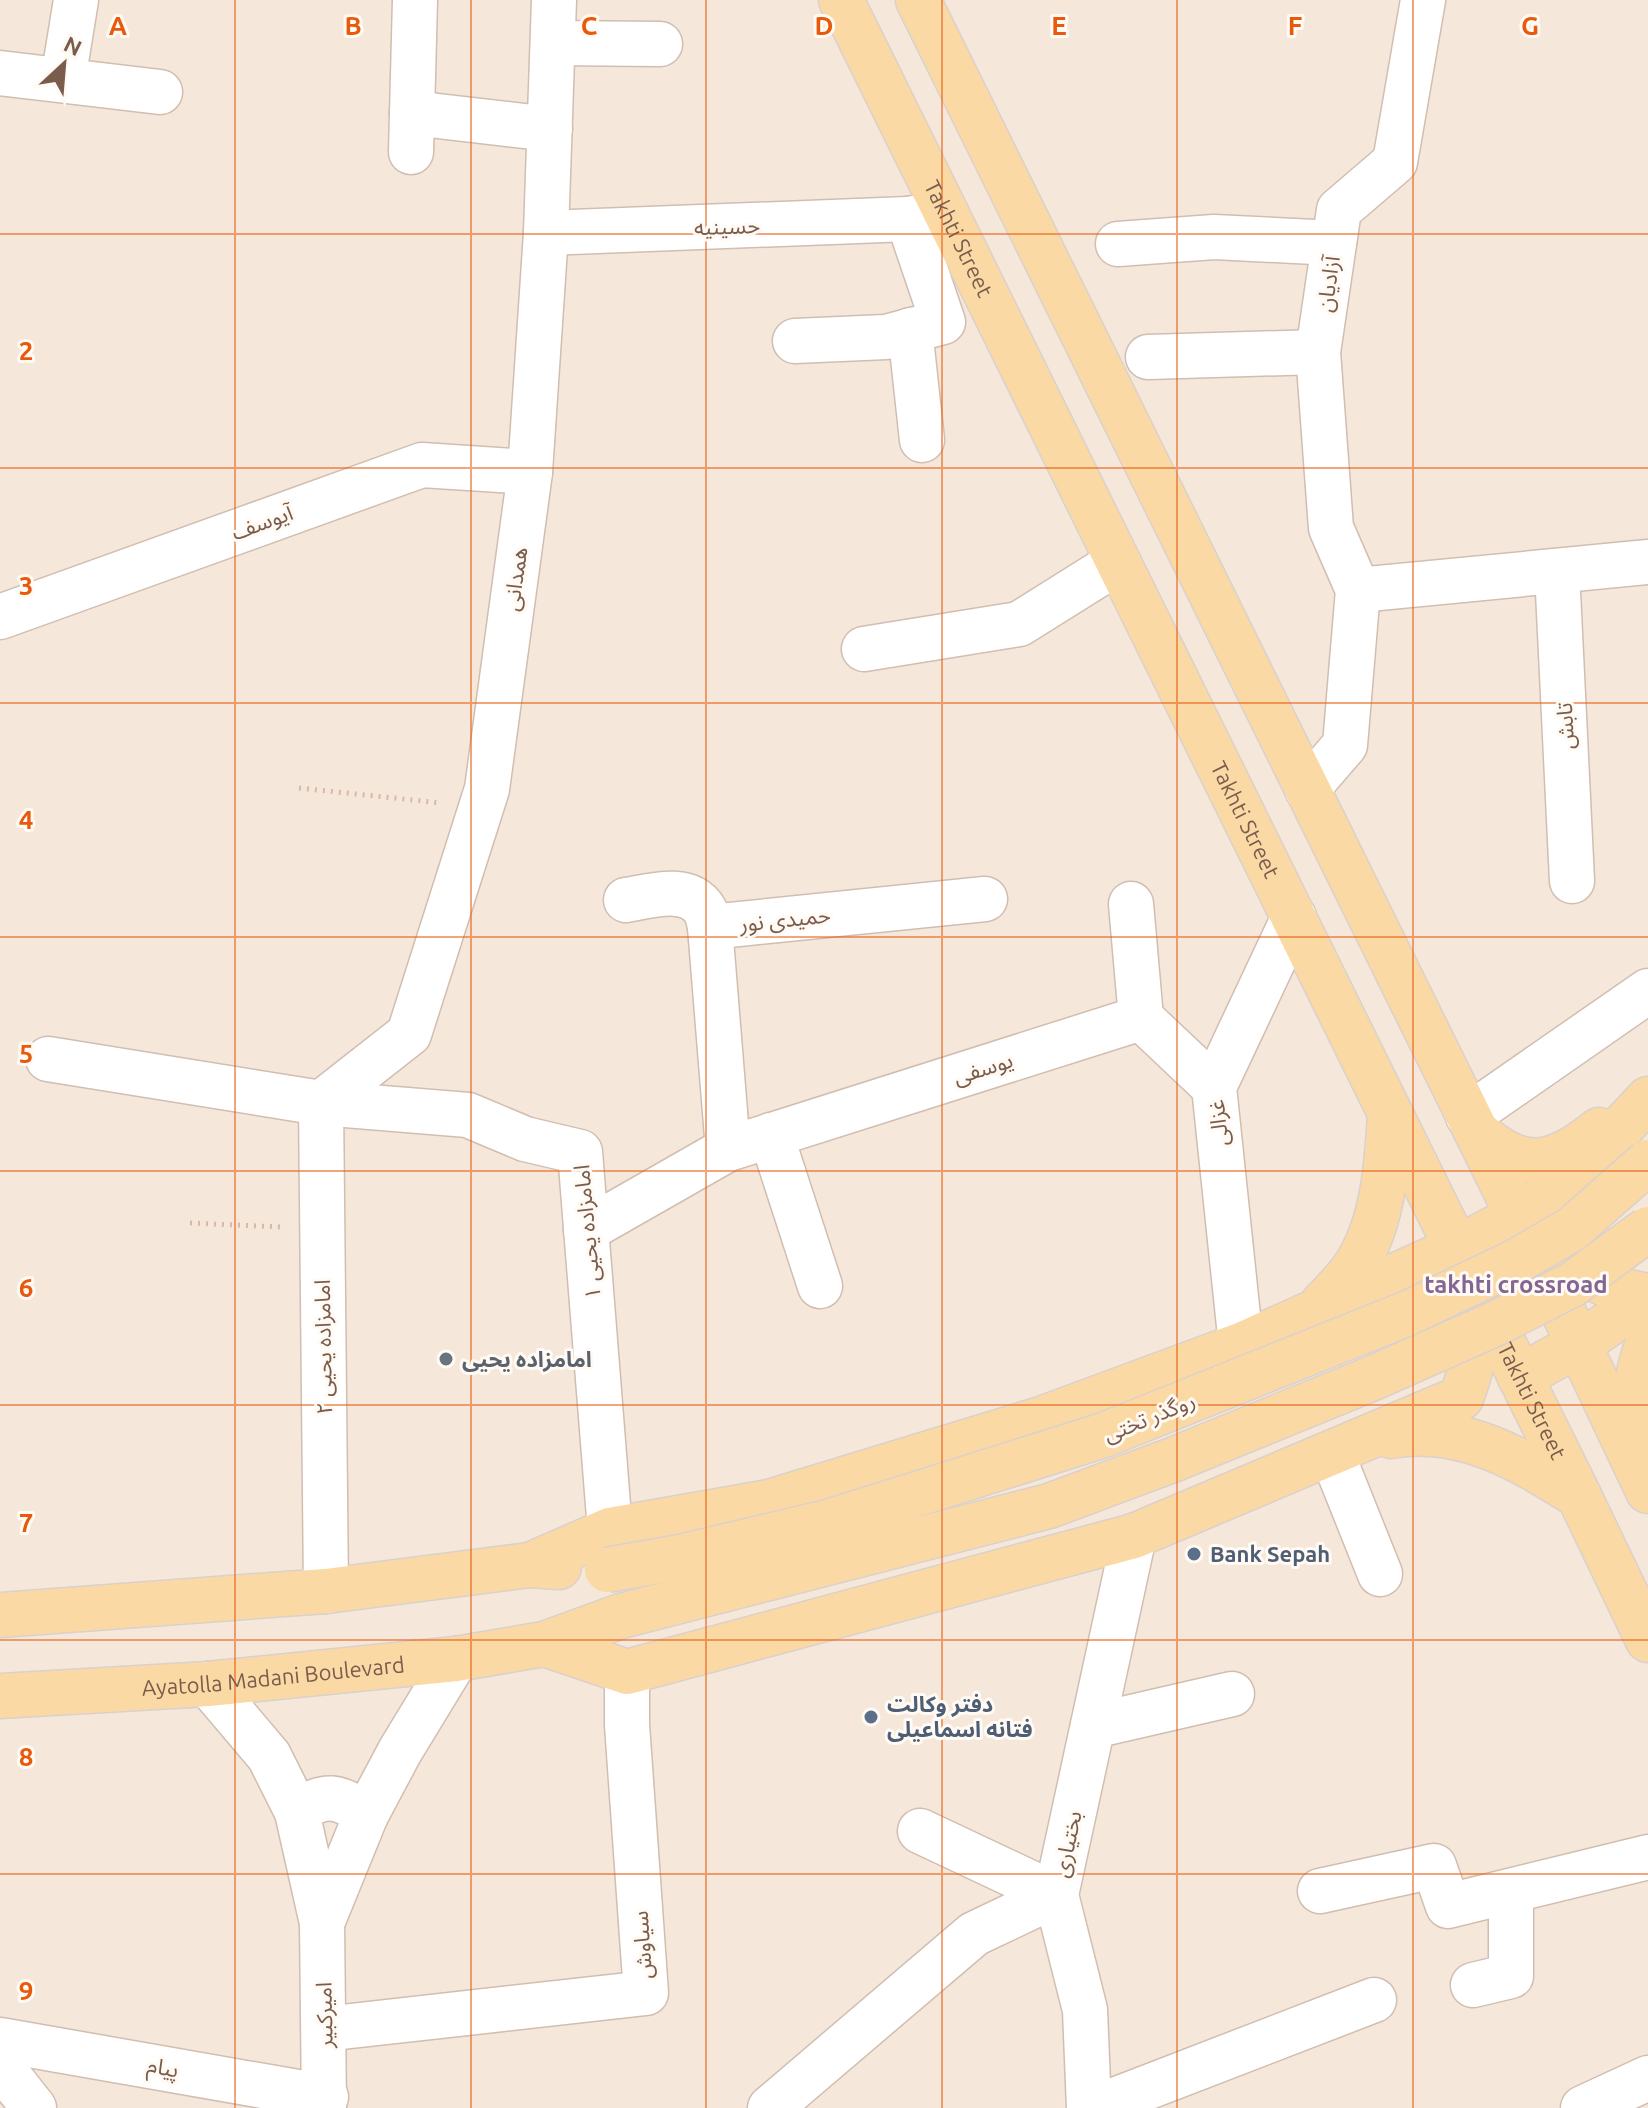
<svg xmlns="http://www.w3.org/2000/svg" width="1648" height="2108" viewBox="0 0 1648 2108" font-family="Ubuntu,'Noto Sans Arabic',sans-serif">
<rect width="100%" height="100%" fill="#fdf6ec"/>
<rect fill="#f5e8da" x="0" y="0" width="1648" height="2108"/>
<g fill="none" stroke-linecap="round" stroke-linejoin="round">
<defs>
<g id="minor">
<path d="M553,43L660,44"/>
<path d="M0,73L160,92"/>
<path d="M63,80L76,0"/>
<path d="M412,113L550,129"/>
<path d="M411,152L415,0"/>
<path d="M546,233L908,219L946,213"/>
<path d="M1118,244L1214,237L1334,243"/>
<path d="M910,330L922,440"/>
<path d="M795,341L886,337L943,322L908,219"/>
<path d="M1148,357L1318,352"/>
<path d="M1557,571L1572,881"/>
<path d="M1358,590L1648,562"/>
<path d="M0,617L422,465L530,472"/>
<path d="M864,649L1019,624L1118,562"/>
<path d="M1307,789L1345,745L1358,590L1331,528L1318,352L1339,210L1395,162L1423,0"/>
<path d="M626,900C650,896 688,884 704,909C707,913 709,922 710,927"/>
<path d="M1131,904L1141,1018"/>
<path d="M48,1059L321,1103L468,1115L525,1139L580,1152L610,1530"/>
<path d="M321,1103L409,1034L487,789L530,472L546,233L554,0"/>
<path d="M321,1103L326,1591"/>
<path d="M1468,1116L1648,991"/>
<path d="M771,1135L820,1286"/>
<path d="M728,1149L710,927L985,899"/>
<path d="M586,1230L728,1149L1141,1018L1214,1087"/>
<path d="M1241,1345L1214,1087L1294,917"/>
<path d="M1332,1454L1380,1574"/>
<path d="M208,1684L269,1756L297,1812L322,1923L324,2108"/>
<path d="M1093,1726L1232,1694"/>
<path d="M297,1812C324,1792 340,1795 366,1815"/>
<path d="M920,1831L1056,1895L1085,2010L1089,2108"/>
<path d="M1320,1891L1434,1866L1448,1906L1648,1857"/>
<path d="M322,1923L366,1815L400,1751L456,1659"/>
<path d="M1473,1985L1511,1976V1891"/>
<path d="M324,2029L646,1993L627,1725V1672"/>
<path d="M0,2040L326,2097"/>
<path d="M0,2065L34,2108"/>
<path d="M770,2108L974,1934L1056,1895L1134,1536"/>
<path d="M1094,2108L1374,2000"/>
<path d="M1583,2108L1648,2078"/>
</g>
<g id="major">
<path id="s1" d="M841,0L1579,1496L1648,1640"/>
<path d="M918,0L1518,1216L1648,1491"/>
<path d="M1476,1131C1522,1173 1552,1168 1599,1130"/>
<path d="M1569,1196C1553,1264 1588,1285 1648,1296"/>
<path d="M1323,1303C1336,1290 1350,1276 1359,1260C1384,1217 1387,1162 1390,1114"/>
<path d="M1520,1377L1579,1344L1648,1297"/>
<path d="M1391,1436C1461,1423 1522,1460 1579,1496"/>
<path d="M1638,1450C1632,1412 1634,1378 1648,1343"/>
<path d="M530,1565L610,1530L769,1502L1041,1419L1241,1345L1457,1248L1518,1216L1574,1178L1648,1099"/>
<path d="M0,1615L326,1591L530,1565L559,1567"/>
<path d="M544,1644L627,1672L1134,1536L1461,1398C1475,1360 1481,1337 1452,1304"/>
<path id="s2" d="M0,1696L208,1684L456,1659L544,1644L621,1616"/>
</g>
</defs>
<use href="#minor" stroke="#d1beb0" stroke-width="47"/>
<use href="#major" stroke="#dad1cd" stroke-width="47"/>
<g stroke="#d9b8a5" stroke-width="5" stroke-dasharray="2 6" stroke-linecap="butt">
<path d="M299,788L441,803"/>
<path d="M190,1223L281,1227"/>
</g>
<use href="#minor" stroke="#fff" stroke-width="44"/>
<use href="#major" stroke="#fbd9a5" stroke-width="44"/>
<defs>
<g id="major-bridge">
<path d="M607,1570L680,1557L828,1522L1104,1435L1408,1313L1515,1262L1572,1229L1648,1162"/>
<path d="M621,1616L1049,1506L1175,1459L1373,1378L1499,1322L1573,1284L1648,1229"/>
</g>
</defs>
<use href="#major-bridge" stroke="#dad1cd" stroke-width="47" stroke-linecap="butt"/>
<use href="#major-bridge" stroke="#fbd9a5" stroke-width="44"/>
</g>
<path fill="none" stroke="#e8590c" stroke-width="2" stroke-opacity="0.55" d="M235,0V2108M471,0V2108M706,0V2108M942,0V2108M1177,0V2108M1413,0V2108M0,234H1648M0,468H1648M0,703H1648M0,937H1648M0,1171H1648M0,1405H1648M0,1640H1648M0,1874H1648"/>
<circle fill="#6b7280" stroke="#fffaf3" stroke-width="3" cx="446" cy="1359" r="8"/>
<g fill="#5c6f8a" stroke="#fffaf3" stroke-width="3">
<circle cx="1194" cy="1554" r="8"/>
<circle cx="871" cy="1717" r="8"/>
</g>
<g text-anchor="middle" stroke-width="6" stroke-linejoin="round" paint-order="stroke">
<g font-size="22" fill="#7a5c4d" stroke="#fffaf3">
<text transform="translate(727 226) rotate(-2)" y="8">حسینیه</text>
<text dy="8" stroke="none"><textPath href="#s1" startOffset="266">Takhti Street</textPath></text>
<text transform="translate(1328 284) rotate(-82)" y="8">آزادیان</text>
<text transform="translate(262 522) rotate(-20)" y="8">آیوسف</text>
<text transform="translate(515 579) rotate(-82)" y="8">همدانی</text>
<text transform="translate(1565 726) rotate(-93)" y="8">تابش</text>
<text dy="8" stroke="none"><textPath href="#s1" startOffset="914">Takhti Street</textPath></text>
<text transform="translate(785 919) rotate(-6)" y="8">حمیدی نور</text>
<text transform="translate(983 1068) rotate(-18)" y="8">یوسفی</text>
<text transform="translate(1218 1123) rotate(-96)" y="8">غزالی</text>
<text transform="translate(587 1232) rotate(-95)" y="8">امامزاده یحیی ۱</text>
<text transform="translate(323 1347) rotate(-91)" y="8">امامزاده یحیی ۲</text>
<text dy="8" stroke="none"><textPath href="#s1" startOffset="1562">Takhti Street</textPath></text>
<text transform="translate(1149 1417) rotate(-22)" y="8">روگذر تختی</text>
<text dy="8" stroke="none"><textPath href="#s2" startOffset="274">Ayatolla Madani Boulevard</textPath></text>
<text transform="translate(1067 1844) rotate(-78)" y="8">بختیاری</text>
<text transform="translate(642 1945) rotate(-94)" y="8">سیاوش</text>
<text transform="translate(324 2015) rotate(-91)" y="8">امیرکبیر</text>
<text transform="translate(163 2067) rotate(10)" y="8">پیام</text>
</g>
<g font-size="22" font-weight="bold" fill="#5b616d" stroke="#fffaf3" text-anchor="start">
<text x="462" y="1367">امامزاده یحیی</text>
</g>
<g font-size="22" font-weight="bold" fill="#4e5e75" stroke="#fffaf3" text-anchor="start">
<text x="1210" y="1562">Bank Sepah</text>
<text x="887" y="1712">دفتر وکالت<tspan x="887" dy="25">فتانه اسماعیلی</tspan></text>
</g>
<g font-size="24" font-weight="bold" fill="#846695" stroke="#fffaf3">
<text x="1516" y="1293">takhti crossroad</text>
</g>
</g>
<g font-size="26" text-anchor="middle" font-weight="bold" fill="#e8590c" stroke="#fffaf3" stroke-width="6" stroke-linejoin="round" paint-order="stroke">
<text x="118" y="35">A</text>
<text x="353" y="35">B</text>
<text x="589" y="35">C</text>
<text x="824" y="35">D</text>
<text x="1059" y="35">E</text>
<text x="1295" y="35">F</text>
<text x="1530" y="35">G</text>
<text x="26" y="360">2</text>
<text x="26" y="595">3</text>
<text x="26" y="829">4</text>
<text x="26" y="1063">5</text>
<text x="26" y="1297">6</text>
<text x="26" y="1532">7</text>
<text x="26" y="1766">8</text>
<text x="26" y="2000">9</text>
</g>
<g transform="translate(64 64) rotate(26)" stroke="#fffaf3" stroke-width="6" paint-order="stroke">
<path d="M0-6L14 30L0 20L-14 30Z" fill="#7a5c4d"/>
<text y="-12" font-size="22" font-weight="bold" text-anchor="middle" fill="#7a5c4d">N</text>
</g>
</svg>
